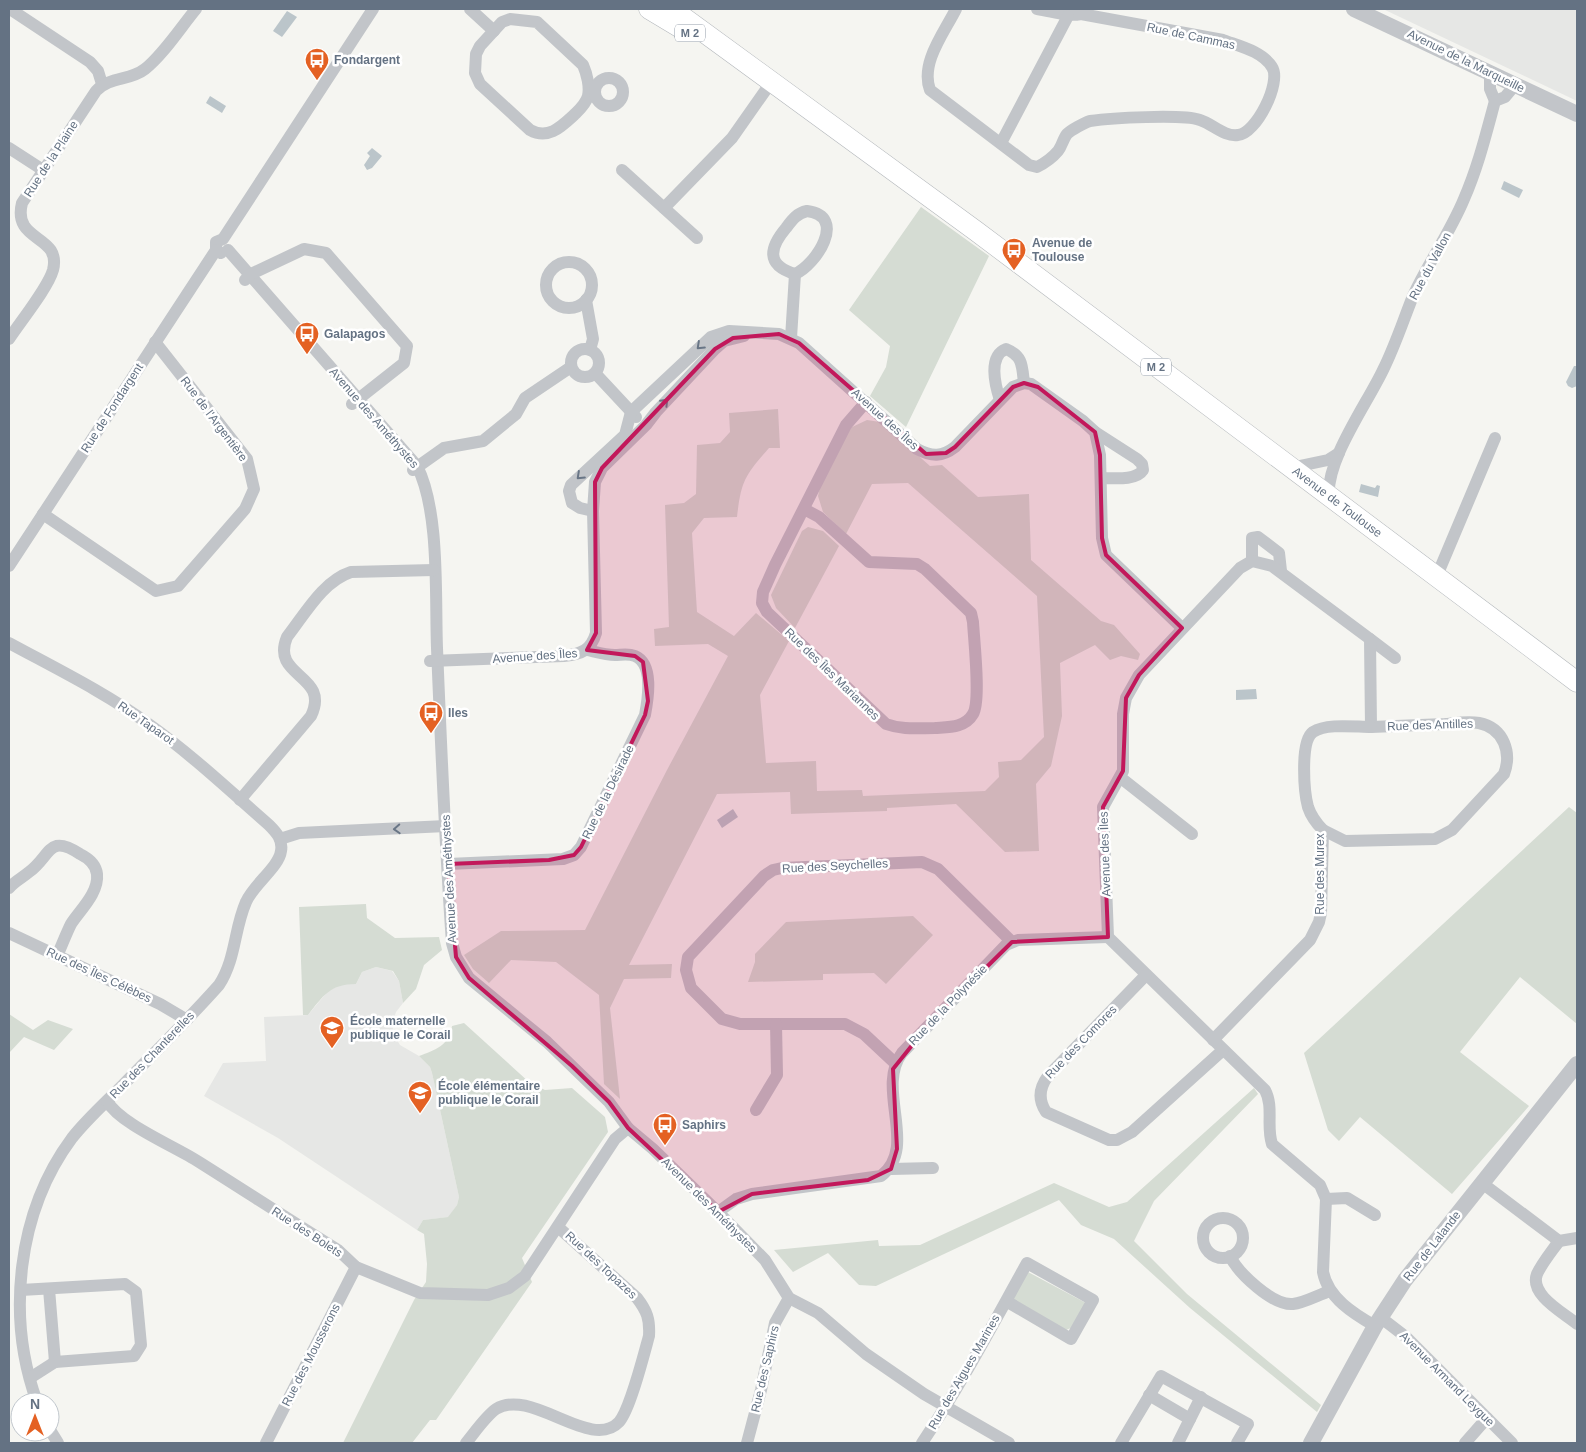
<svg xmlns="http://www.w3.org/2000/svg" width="1586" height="1452" viewBox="0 0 1586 1452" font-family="Helvetica,sans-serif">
<rect width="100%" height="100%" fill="#f5f5f1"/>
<g fill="#e6e7e5">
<path d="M1381,9H1577V101L1383,9Z"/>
<path d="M376,967L392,971L399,981L403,1003L396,1012L392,1023L394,1035L400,1045L419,1056L430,1067L432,1073L459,1197L457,1205L449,1217L423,1220L417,1230L278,1138L204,1096L223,1063L266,1061L264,1017L308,1015L328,991L342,984H356L362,972Z"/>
</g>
<g fill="#d5dcd3">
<path d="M921,207L989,256L906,427L870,396L886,367L890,346L849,310Z"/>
<path d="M778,409L780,448H769C745,475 741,481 737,517L704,518L692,533L697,612L734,636L756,613L789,641L760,695L766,763L816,761L817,791L862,790L863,796L985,791L999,777L998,762L1021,760L1044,737L1037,596L908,483L872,484L846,534L823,512L818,496L820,487L850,428L867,420L880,422L930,466L942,465L978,497L1029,494L1031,560L1101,621L1114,625L1140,654L1138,660L1121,656L1110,660L1095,645L1060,663L1062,716L1051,766L1036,784L1039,851L1005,852L956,804L887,808V811L791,814L790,792L717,794L629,965L672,964L671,978L624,979L610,1008L620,1099L604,1084L599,995L556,962L511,960L489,983L473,969L464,955L501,931L585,930L667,770L728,656L708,644L655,646L654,629L669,627L665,505L684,503L696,494L697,445L720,443L730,432L729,413Z"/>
<path d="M808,527L823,531L839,546L795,628L776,608L771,595L802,531Z"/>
<path d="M1569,807L1577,813V1024L1520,977L1460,1052L1529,1106L1452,1194L1360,1117L1339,1141L1328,1130L1304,1053Z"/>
<path d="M366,904L367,918L395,938L439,937L442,950L424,965L416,989L403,1003L399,981L393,971L376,967L362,972L356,984C330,984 323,996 308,1015H303L299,907Z"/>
<path d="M913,916L933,935L886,984L874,973L823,974V980L748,982L755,962V954L786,922Z"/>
<path d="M9,1014L33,1030L48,1020L73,1029L54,1050L24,1037L9,1053Z"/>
<path d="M464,1023L530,1083L545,1090L572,1088L605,1117L608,1132L522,1258L532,1282L436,1420H430L412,1443H343L414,1300L426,1282L427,1264L424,1234L417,1230L423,1220L448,1217L457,1205L459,1197L432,1073L430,1067L419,1056C435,1050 450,1045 452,1026Z"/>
<path d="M1254,1088L1258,1094L1154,1201L1134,1241L1187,1294L1321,1405L1317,1412L1190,1308L1114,1239L1081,1225L1059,1200L876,1286L859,1285L828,1253L793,1272L774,1250L878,1240L879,1246L920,1245L1054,1183L1109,1207L1127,1202Z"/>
<path d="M1028,1272L1086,1303L1071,1328L1066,1330L1013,1299Z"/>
</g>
<g fill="#bbc5ca">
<path d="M287,11L297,17L282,37L273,31Z"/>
<path d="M210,96L226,106L222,113L206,103Z"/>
<path d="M372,148L382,156L372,168L367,170L364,165L370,156L367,153Z"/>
<path d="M1504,181L1523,190L1519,198L1501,189Z"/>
<path d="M1574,366H1577V386L1572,388L1568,386L1566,382Z"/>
<path d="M1361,484L1375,488L1377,485L1380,486L1378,497L1359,492Z"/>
<path d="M1256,689L1257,699L1236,700V690Z"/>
<path d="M733,809L738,817L722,828L717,820Z"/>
</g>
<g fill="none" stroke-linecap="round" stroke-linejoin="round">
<defs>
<g id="primary">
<path d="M649,9L684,30"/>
<path id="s1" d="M672,9L976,231L1577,682"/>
</g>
</defs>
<use href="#primary" stroke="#b3b7bb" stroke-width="21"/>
<g stroke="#c2c5c9" stroke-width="12">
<path d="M10,9L90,62L98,71L102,84"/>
<path d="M470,9L494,31"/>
<path d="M956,9C944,33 920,63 930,90L1029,165L1037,167C1045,163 1053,157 1058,151C1062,146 1063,139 1067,134C1071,130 1084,123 1090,121C1111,118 1182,114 1200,120C1213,124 1224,137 1238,135C1256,134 1282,82 1272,67C1262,51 1239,46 1223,40L1081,14C1066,17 1052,11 1037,9"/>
<path d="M510,19L537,22L583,65C587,74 590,87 588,96C586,104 579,110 574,115C561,127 548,140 530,130L480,84L475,73L476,54L480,46L502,22Z"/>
<path d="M1490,73V89L1495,101"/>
<circle cx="609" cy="92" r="14"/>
<path d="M1001,143L1068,16"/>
<path d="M9,148L43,170"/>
<path d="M622,170L697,238"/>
<path d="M664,208L732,138L772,81"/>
<path d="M807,211C848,216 816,265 795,274C765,265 770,247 786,228C792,220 797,213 807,211Z"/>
<path d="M228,250L417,466C440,511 435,596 437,648C441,747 445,845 452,943L456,957L469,978L547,1042L609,1102L628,1128L653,1149L718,1212L765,1260L789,1298L818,1313L866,1354L924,1394L1009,1443"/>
<path d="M221,253L216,250V242L223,239L373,9"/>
<circle cx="569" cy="285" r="23"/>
<path d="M245,280L251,274L304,249L326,253L407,346L404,363L352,404"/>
<path d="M586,300L593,339L590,350"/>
<path d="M791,338L795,274"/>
<path d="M9,339C20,322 48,288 53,270C62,234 12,243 22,203L96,91C110,76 130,81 145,69C163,55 181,27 196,9"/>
<circle cx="585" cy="363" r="14"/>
<path d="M595,373L636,417"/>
<path d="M1000,400C995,385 988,356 1006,349C1023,356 1022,366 1024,383"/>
<path d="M1095,432L1137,459L1142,464L1143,470C1136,481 1113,478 1101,478"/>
<path d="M1290,468L1328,460L1339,453"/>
<path d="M413,470L444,448L483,441L516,414L525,398L571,367"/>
<path d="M1329,498C1325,461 1367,404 1383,370C1395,346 1403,321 1413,296C1428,263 1450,233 1464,199C1478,167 1486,134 1495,101L1505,97L1515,85"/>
<path d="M804,509L819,517L869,562L917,564L925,569L971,613L973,622C974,641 981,701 973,714C965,728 948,727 935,728C918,728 902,730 886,724L767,612L762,603L763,592L775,565L846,425L866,402"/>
<path d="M593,511L580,508L572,503L569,491L571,485L625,435L631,412L711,337L729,331L779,334L799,343L917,449C932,457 942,457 955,447L1013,387L1024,383L1031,384L1083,421L1095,432L1100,455L1102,538L1106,555L1182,628"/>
<path d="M43,514L156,591L178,586L245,509L254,489L247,459L155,342"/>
<path d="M1252,561V538L1258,537L1279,553L1281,571"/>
<path d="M9,566L216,250"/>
<path d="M1436,578L1495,438"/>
<path d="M1370,639L1395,658"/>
<path d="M9,643C57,669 106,693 150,725C192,755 230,791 269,825C277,833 283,840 281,851C279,867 253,885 246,902C234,929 236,959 219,985C188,1020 154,1053 122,1086C105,1103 87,1119 72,1138C17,1212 6,1317 37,1402"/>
<path d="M430,661L564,656C582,654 591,650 596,633L593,511L595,482L602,468L646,425L656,412L715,349L724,341L744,336"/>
<path d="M1121,778L1192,834"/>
<path d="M240,800L311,716C331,674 270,678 287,637C305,614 323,581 351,572L434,570"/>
<path d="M1323,830L1345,841L1435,839L1452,830L1504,774C1512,753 1504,728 1479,723C1468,721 1456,723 1445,724C1420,725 1396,726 1371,727L1370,639L1272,566L1252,561L1240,568L1139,675L1126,698L1123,714V771L1103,807L1108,937L1265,1090C1274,1107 1266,1126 1272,1144L1320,1185L1326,1199L1323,1272C1328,1298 1354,1314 1375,1326"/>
<path d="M280,839L299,833L446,826"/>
<path d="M448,864L563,859L574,855L581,847L645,715C648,699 654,664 635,656C628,653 621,655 615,655C605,655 596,652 587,650"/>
<path d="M9,888C15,881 22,878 29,872C51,856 48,833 80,854C88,858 96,865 97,874C99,893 80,910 71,924C66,934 62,945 57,956"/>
<path d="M9,933L160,1004L187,1020"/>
<path d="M1146,975L1048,1076C1039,1088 1038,1100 1046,1112L1109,1140H1117L1132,1132L1223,1050"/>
<path d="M1213,1040L1310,940L1319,922L1321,913L1323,830C1316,823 1311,816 1308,807C1304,792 1300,741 1313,732C1327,723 1355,727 1371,727"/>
<path d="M895,1063L864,1034L845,1024H740L722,1019L691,988L686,970L688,957L764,876L773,870L782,868L922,862L938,869L1012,942"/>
<path d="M107,1101C120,1124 174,1146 199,1162C245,1191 291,1221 338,1250L356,1267L420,1293L488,1295L509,1288L525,1276L615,1139L628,1128"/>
<path d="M756,1110L777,1075L776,1024"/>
<path d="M891,1169L933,1168"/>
<path d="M1482,1183L1559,1241L1577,1238"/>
<path d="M1326,1199L1347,1198L1375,1215"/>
<path d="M718,1212L736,1199L752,1194L881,1176C919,1147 875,1089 902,1053L1006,945L1018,940L1108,937"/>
<circle cx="1223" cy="1238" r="20"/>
<path d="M1559,1241C1552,1251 1542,1263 1537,1274C1529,1295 1564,1313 1577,1324"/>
<path d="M1230,1256C1238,1273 1273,1306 1293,1304C1304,1303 1318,1295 1330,1291"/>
<path d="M49,1289L55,1362"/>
<path d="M21,1290L125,1284L136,1292L141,1345L134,1356L55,1362L30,1378"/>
<path d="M1380,1317L1406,1337L1512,1443"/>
<path d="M1149,1395L1190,1419"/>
<path d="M50,1430L58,1443"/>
<path d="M266,1443L356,1267"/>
<path d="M466,1443C475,1432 485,1417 496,1409C531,1387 591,1452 619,1422C630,1410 644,1354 649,1336C650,1319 647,1311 637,1298L558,1227"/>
<path d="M747,1443L761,1390L775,1323L789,1298"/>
<path d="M922,1443C961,1385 993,1324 1027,1263L1093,1300L1071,1339L1006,1301"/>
<path d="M1121,1443L1161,1376L1248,1424L1237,1443"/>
<path d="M1178,1443L1201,1397"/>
<path d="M1465,1443L1487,1418"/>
</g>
<g stroke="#c2c5c9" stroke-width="16">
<path d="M1354,9L1577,114"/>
<path d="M1311,1443L1375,1326L1405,1280L1577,1064"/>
</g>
<use href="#primary" stroke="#fff" stroke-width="20"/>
</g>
<defs><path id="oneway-chevron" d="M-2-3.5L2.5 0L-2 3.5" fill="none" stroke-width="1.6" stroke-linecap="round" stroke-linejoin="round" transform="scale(1.25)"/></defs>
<g stroke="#697686">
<use href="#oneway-chevron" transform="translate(700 346) rotate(137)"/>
<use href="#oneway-chevron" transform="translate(665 402) rotate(-46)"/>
<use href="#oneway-chevron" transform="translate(580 476) rotate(137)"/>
<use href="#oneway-chevron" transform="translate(397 829) rotate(177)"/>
</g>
<path fill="#c2185b" fill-opacity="0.2" stroke="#c2185b" stroke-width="4" stroke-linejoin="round" d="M779,334L799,343L926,454L946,453L955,447L1013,387L1024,383L1038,387L1095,432L1100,455L1102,538L1106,555L1182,628L1139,675L1126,698L1123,771L1103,807L1108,937L1012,942L930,1023L893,1069L897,1149L891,1169L868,1180L752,1194L718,1212L628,1128L609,1102L572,1066L469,978L456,957L448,864L549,860L574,855L581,847L645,715L648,701L643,662L635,656L587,650L596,633L595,482L602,468L715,349L733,338Z"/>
<defs>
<symbol id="bus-pin" viewBox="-11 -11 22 30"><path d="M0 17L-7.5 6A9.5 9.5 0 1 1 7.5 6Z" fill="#e46123" stroke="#fff"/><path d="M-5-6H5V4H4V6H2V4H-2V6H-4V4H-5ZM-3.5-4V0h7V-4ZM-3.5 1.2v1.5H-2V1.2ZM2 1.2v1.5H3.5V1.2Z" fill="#fff"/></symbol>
<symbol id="school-pin" viewBox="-11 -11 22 30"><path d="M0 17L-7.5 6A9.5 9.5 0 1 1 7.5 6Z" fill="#e46123" stroke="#fff"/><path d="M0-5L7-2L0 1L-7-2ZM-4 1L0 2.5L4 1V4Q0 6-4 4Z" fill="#fff"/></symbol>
</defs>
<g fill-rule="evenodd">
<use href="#bus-pin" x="303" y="46" width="28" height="38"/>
<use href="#bus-pin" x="1000" y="236" width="28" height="38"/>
<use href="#bus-pin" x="293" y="320" width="28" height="38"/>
<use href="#bus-pin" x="417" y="699" width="28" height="38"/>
<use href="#school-pin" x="318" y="1014" width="28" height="38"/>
<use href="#school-pin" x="406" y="1079" width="28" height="38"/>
<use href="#bus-pin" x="651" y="1111" width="28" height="38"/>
</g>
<g text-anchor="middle" stroke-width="5" stroke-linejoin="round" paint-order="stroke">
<g fill="#fff" stroke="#929ca8" stroke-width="1">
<rect x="675" y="24.5" width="30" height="17" rx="4"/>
<rect x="1141" y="358.5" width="30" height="17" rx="4"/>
</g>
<g font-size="11" font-weight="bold" fill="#647283">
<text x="690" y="37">M 2</text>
<text x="1156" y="371">M 2</text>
</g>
<g font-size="12" fill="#647283" stroke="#fff">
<text transform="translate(1191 36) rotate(12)" y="4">Rue de Cammas</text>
<text transform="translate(1466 61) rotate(26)" y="4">Avenue de la Marqueille</text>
<text transform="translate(51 159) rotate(-57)" y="4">Rue de la Plaine</text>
<text transform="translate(1430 266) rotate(-62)" y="4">Rue du Vallon</text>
<text transform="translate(112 408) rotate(-57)" y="4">Rue de Fondargent</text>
<text transform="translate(374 418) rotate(49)" y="4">Avenue des Améthystes</text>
<text transform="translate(214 419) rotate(53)" y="4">Rue de l'Argentière</text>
<text transform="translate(885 419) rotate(42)" y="4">Avenue des Îles</text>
<text dy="4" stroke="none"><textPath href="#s1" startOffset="828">Avenue de Toulouse</textPath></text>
<text transform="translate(535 656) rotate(-4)" y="4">Avenue des Îles</text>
<text transform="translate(832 674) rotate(44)" y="4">Rue des Îles Mariannes</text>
<text transform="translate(146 723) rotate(35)" y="4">Rue Taparot</text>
<text transform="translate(1430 725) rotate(-2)" y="4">Rue des Antilles</text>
<text transform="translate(608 792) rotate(-64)" y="4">Rue de la Désirade</text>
<text transform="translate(1105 854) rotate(-92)" y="4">Avenue des Îles</text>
<text transform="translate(835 866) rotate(-3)" y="4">Rue des Seychelles</text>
<text transform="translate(1320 874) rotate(-90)" y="4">Rue des Murex</text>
<text transform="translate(449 879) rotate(-93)" y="4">Avenue des Améthystes</text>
<text transform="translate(99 975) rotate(25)" y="4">Rue des Îles Célèbes</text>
<text transform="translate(948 1005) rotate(-46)" y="4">Rue de la Polynésie</text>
<text transform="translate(1081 1042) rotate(-46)" y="4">Rue des Comores</text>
<text transform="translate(152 1055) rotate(-46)" y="4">Rue des Chanterelles</text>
<text transform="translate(709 1205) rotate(45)" y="4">Avenue des Améthystes</text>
<text transform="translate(307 1232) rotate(33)" y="4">Rue des Bolets</text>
<text transform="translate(1432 1246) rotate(-52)" y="4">Rue de Lalande</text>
<text transform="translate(601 1265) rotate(43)" y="4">Rue des Topazes</text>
<text transform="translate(311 1355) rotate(-63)" y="4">Rue des Mousserons</text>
<text transform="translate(765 1369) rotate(-77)" y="4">Rue des Saphirs</text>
<text transform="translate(964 1372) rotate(-60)" y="4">Rue des Aigues Marines</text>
<text transform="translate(1447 1379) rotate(45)" y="4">Avenue Armand Leygue</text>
</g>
<g font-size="12" font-weight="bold" fill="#647283" stroke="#fff" text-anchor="start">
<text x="334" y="64">Fondargent</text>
<text x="1032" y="247">Avenue de<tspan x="1032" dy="14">Toulouse</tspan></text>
<text x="324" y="338">Galapagos</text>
<text x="448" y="717">Iles</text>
<text x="350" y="1025">École maternelle<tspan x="350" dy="14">publique le Corail</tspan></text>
<text x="438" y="1090">École élémentaire<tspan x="438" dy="14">publique le Corail</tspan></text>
<text x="682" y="1129">Saphirs</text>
</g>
</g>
<rect width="1586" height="1452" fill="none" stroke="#647283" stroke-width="20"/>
<g transform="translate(35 1417)"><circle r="24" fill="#ffffff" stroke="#c1c7cd"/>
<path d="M0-4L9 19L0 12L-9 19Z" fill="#e46123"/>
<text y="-8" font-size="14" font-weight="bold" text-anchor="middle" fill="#647283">N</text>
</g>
</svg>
